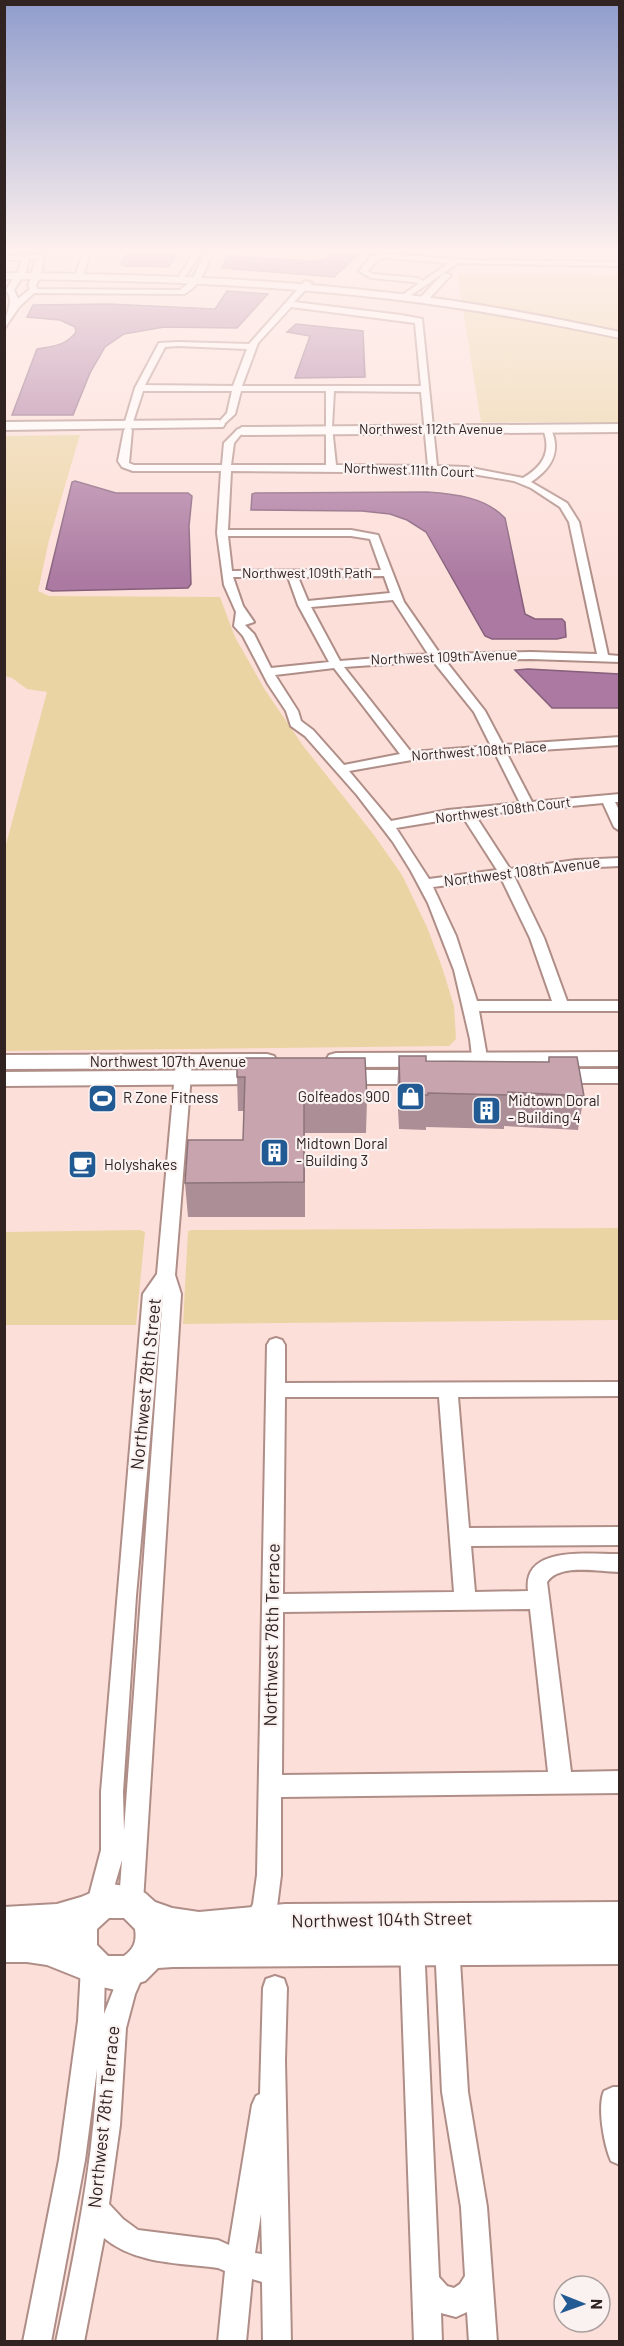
<svg xmlns="http://www.w3.org/2000/svg" width="624" height="2346" viewBox="0 0 624 2346" font-family="Barlow,sans-serif">
<rect width="100%" height="100%" fill="#fddfda"/>
<g fill="#ebd4a3">
<path d="M457,273L619,274V422H481Z"/>
<path d="M80,435L49,540L38,591L49,596L220,597L235,637L265,690L304,747L374,835L402,875L427,927L442,967L454,1006L456,1039L449,1046L5,1051V848L47,692L27,689L12,678L5,676V436Z"/>
<path d="M619,1228V1320L183,1324L188,1231L192,1230Z"/>
<path d="M140,1230L145,1232L136,1325H5V1232Z"/>
</g>
<g fill="#ab79a1" stroke="#865f7b" stroke-width="1.5">
<path d="M331,253H360L334,277L222,268L227,256H230L312,261L326,259Z"/>
<path d="M126,254H173L178,255L168,267L123,266L121,264Z"/>
<path d="M227,291L268,294L237,328L164,327L124,334L105,347L90,373L73,415H12L37,349C53,346 66,346 76,332L75,327L60,320L27,317L33,305L108,304L215,309Z"/>
<path d="M296,324L363,331L365,377L295,378L310,336L287,332Z"/>
<path d="M75,481L116,493H188L192,496L189,526L191,584L188,588L52,591L46,589L72,482Z"/>
<path d="M427,492C455,494 485,497 505,518L525,614L535,619H562L565,622L566,637L557,639H492L485,636L426,532L407,520L390,514L362,511L251,510L252,494L255,493Z"/>
<path d="M528,669L619,674V708H552L515,670Z"/>
</g>
<g fill="none" stroke-linecap="round" stroke-linejoin="round">
<defs>
<g id="street">
<path d="M83,253H90L84,273L80,275L76,273Z"/>
<path d="M194,253H201L182,281H176Z"/>
<path d="M205,253H212C206,269 200,286 184,294L34,293L19,307L4,329C4,314 16,303 6,290L18,271L22,260H4V256L44,255L41,276L36,285L37,289L180,290L192,280ZM29,259H37L32,271L33,276L28,285L30,289L18,299L14,290L26,271Z"/>
<path d="M384,254L470,260L620,262V266L458,263L404,300L400,298L401,296L418,284L415,282L371,278L359,271L371,257ZM384,258L449,263L423,281L417,278L373,274L367,271L377,261Z"/>
<path d="M444,273L451,275L426,302H420V298Z"/>
<path d="M305,281L312,283L294,302L401,315L422,319L437,466L466,467L523,478C543,466 552,452 543,429L550,427C562,451 552,468 531,482L567,503L579,522L608,655L620,656V662L531,659L445,660L485,711L503,745L620,737V745L506,752L532,802L620,794V802H615L620,812V831L614,827L603,803L475,815L510,869L576,860L620,858V866L576,868L514,876L544,938L567,1001H620V1011H479L490,1074L482,1079L474,1074L470,1039L454,970L428,903L411,871L393,842L357,795L305,736L291,726L286,711L268,684L243,636L234,626L236,612L224,585L217,533L221,471H133L122,467L118,461L124,430L127,427L124,425L135,388L159,343L178,342L249,344ZM291,307L415,323L421,386H242L258,343ZM178,346L247,349L233,386L145,385L165,347ZM143,391H232L227,413L218,423L222,426L235,414L241,391H326V465H231L234,443L243,432L238,429L224,443L222,465H134L129,463L132,430L129,427L132,425ZM334,391L421,392L428,466L336,465L332,427ZM231,471L466,473L514,481L531,488L560,507L569,522L597,654L531,652L440,654L404,602L378,535L351,530H228ZM228,536H351L370,539L381,570L232,571ZM384,576L390,593L308,601L298,577ZM233,577H288L298,605L329,662L271,668L254,634L245,625L254,622L243,606ZM393,600L428,654L340,661L311,607ZM433,661L474,712L491,746L411,752L344,667ZM334,668L400,754L344,765L313,730L301,721L298,711L275,675ZM495,753L520,803L448,810L391,821L349,771L423,758ZM463,817L497,870L429,879L396,828ZM501,878L530,938L552,1001H477L456,936L433,887Z"/>
<path d="M184,1057L192,1062L175,1275L181,1294L143,1902L139,1910L131,1914L123,1910L119,1902L122,1860L106,1915L98,1919L90,1915L86,1907L101,1850V1792L143,1294L157,1274L176,1062ZM163,1293V1294L124,1831L123,1792L136,1596Z"/>
<path d="M276,1338L282,1340L285,1345V1383L620,1382V1396L458,1397L469,1528L620,1527V1545L471,1546L475,1592L528,1591C522,1544 591,1555 620,1554V1572C599,1572 560,1563 547,1582L571,1772L620,1771V1793L281,1797V1875L277,1907L265,1932L256,1935L247,1932L244,1923L253,1904L257,1875L267,1345L270,1340ZM285,1397H439L454,1592L283,1594ZM530,1609L548,1772L282,1775L283,1612Z"/>
<path d="M412,1932L421,1935L424,1944L439,2277L447,2286L454,2288L460,2284L465,2276L461,2207L442,2092L435,1944L438,1935L447,1932L456,1935L459,1944L468,2092L487,2207L497,2342H469L467,2312L456,2317L441,2313L442,2342H414L400,1944L403,1935Z"/>
<path d="M93,1955L102,1958L105,1967L104,2014L125,1960L134,1957L143,1960L146,1969L135,1994L126,2028L120,2125L109,2204L123,2219L138,2230L218,2240L229,2245L252,2105L256,2096L260,2094L263,1988L266,1979L275,1976L284,1979L287,1988L285,2060L291,2342H263L262,2282L252,2279L246,2342H218L225,2271L218,2268C180,2263 135,2264 104,2238L84,2342H56C75,2252 94,2160 97,2069L85,2160L51,2342H23L59,2160L78,2021L81,1967L84,1958ZM261,2214L262,2254L255,2253Z"/>
<path d="M613,2087H620V2165L611,2161C604,2145 597,2107 604,2091Z"/>
</g>
<g id="secondary">
<path d="M4,273C134,274 262,278 391,293C468,301 544,316 620,332V338C544,322 468,308 391,299C263,284 134,280 4,279Z"/>
<path d="M219,420L225,424L223,427L4,430V422Z"/>
<path d="M620,424V432L242,435L236,431L242,427Z"/>
<path d="M620,1052V1066L336,1067L329,1065L326,1060L329,1055L336,1053Z"/>
<path d="M267,1054L274,1056L277,1061L274,1066L267,1068L4,1069V1055Z"/>
<path d="M549,1069H620V1083H549L542,1081L538,1076L542,1071Z"/>
<path d="M267,1070L274,1072L278,1077L274,1082L267,1084L4,1086V1072Z"/>
<path d="M336,1070H429L436,1072L440,1077L436,1082L429,1084H336L329,1082L325,1077L329,1072Z"/>
<path d="M112,1884L130,1887L145,1893L155,1902L172,1908L199,1912L285,1904L620,1902V1964L173,1967L158,1968L145,1981L116,1990L102,1987L47,1965L27,1962H4V1907L57,1904L81,1897ZM109,1918H124L135,1929C137,1941 134,1949 124,1956H108L97,1945V1929Z"/>
</g>
</defs>
<use href="#street" stroke="#b08e88" stroke-width="4"/>
<use href="#secondary" stroke="#b08e88" stroke-width="4"/>
<use href="#street" fill="#fff" fill-rule="evenodd"/>
<use href="#secondary" fill="#fff" fill-rule="evenodd"/>
</g>
<g fill="#ac8e96">
<path d="M399,1056L426,1061L548,1062L549,1057L584,1096L578,1130L504,1126V1129L426,1127V1130L399,1129L397,1090Z"/>
<path d="M237,1058L367,1099L366,1133H305V1217H188L185,1183L243,1140L244,1111H238L237,1077Z"/>
</g>
<g fill="#c8a5ae" stroke="#8c747a" stroke-width="1.5">
<path d="M399,1056H426V1061L549,1062V1057H577L584,1096L508,1092V1095L428,1093V1095H400Z"/>
<path d="M237,1058H365L367,1099H304V1182L185,1183L188,1140H243L245,1077H237Z"/>
</g>
<linearGradient id="sky" x2="0" y2="1"><stop stop-color="#8f9ccc"/><stop offset="0.43" stop-color="#fef1ee"/><stop offset="1" stop-color="#fef1ee" stop-opacity="0"/></linearGradient>
<rect width="624" height="582" fill="url(#sky)"/>
<defs>
<symbol id="shop-square" viewBox="-11 -11 22 22"><rect x="-9" y="-9" width="18" height="18" rx="4" fill="#225b93" stroke="#faf2f1"/><path d="M-5-2.5h2.3a2.7 3.5 0 0 1 5.4 0H5L5.5 6h-11ZM-1.5-2.5h3a1.5 2.3 0 0 0-3 0Z" fill="#fff"/></symbol>
<symbol id="stadium-square" viewBox="-11 -11 22 22"><rect x="-9" y="-9" width="18" height="18" rx="4" fill="#225b93" stroke="#faf2f1"/><path d="M0-5a6.5 5 0 1 0 0 10a6.5 5 0 1 0 0-10ZM-3.5-1.8h7v3.6h-7Z" fill="#fff"/></symbol>
<symbol id="building-square" viewBox="-11 -11 22 22"><rect x="-9" y="-9" width="18" height="18" rx="4" fill="#225b93" stroke="#faf2f1"/><path d="M-4-6H4V6H1V3H-1V6H-4ZM-2.5-4.3h1.7v1.8h-1.7ZM.8-4.3h1.7v1.8H.8ZM-2.5-1h1.7V.8h-1.7ZM.8-1h1.7V.8H.8Z" fill="#fff"/></symbol>
<symbol id="cafe-square" viewBox="-11 -11 22 22"><rect x="-9" y="-9" width="18" height="18" rx="4" fill="#225b93" stroke="#faf2f1"/><path d="M-5.5-4.5H6V0H3Q3 3.5 0 3.5H-2.5Q-5.5 3.5-5.5 0ZM3-3.2v2h1.7v-2ZM-6 4.5H4V6H-6Z" fill="#fff"/></symbol>
</defs>
<g fill-rule="evenodd">
<use href="#shop-square" x="394" y="1080" width="33" height="33"/>
<use href="#stadium-square" x="86" y="1082" width="33" height="33"/>
<use href="#building-square" x="470" y="1094" width="33" height="33"/>
<use href="#building-square" x="258" y="1136" width="33" height="33"/>
<use href="#cafe-square" x="66" y="1148" width="33" height="33"/>
</g>
<g text-anchor="middle" stroke-width="4.5" stroke-linejoin="round" paint-order="stroke">
<g font-size="14" fill="#312321" stroke="#faf2f1">
<text x="431" y="434">Northwest 112th Avenue</text>
<text transform="translate(409 470) rotate(2)" y="5">Northwest 111th Court</text>
<text x="307" y="578">Northwest 109th Path</text>
<text transform="translate(444 657) rotate(-2)" y="5">Northwest 109th Avenue</text>
<text transform="translate(479 751) rotate(-4)" y="5">Northwest 108th Place</text>
<text transform="translate(503 810) rotate(-7)" y="5">Northwest 108th Court</text>
</g>
<g font-size="15" fill="#312321" stroke="#faf2f1">
<text transform="translate(522 872) rotate(-7)" y="5">Northwest 108th Avenue</text>
<text x="168" y="1067">Northwest 107th Avenue</text>
</g>
<g font-size="15" fill="#312321" stroke="#faf2f1" text-anchor="start">
<text x="390" y="1102" text-anchor="end">Golfeados 900</text>
<text x="123" y="1103">R Zone Fitness</text>
<text x="508" y="1106">Midtown Doral<tspan x="508" dy="17">- Building 4</tspan></text>
<text x="296" y="1149">Midtown Doral<tspan x="296" dy="17">- Building 3</tspan></text>
<text x="104" y="1170">Holyshakes</text>
</g>
<g font-size="18" fill="#312321" stroke="#faf2f1">
<text transform="translate(146 1384) rotate(-84)" y="6">Northwest 78th Street</text>
<text transform="translate(272 1635) rotate(-89)" y="6">Northwest 78th Terrace</text>
<text transform="translate(382 1920) rotate(-1)" y="6">Northwest 104th Street</text>
<text transform="translate(104 2117) rotate(-84)" y="6">Northwest 78th Terrace</text>
</g>
</g>
<rect width="624" height="2346" fill="none" stroke="#312321" stroke-width="12"/>
<g transform="translate(582 2304) rotate(91)"><circle r="28" fill="#faf2f1" stroke="#aa9f9e" stroke-width="1.5"/>
<path d="M0-4.5L10 22L0 15L-10 22Z" fill="#225b93"/>
<text y="-9" font-size="16" font-weight="bold" text-anchor="middle" fill="#312321">N</text>
</g>
</svg>
